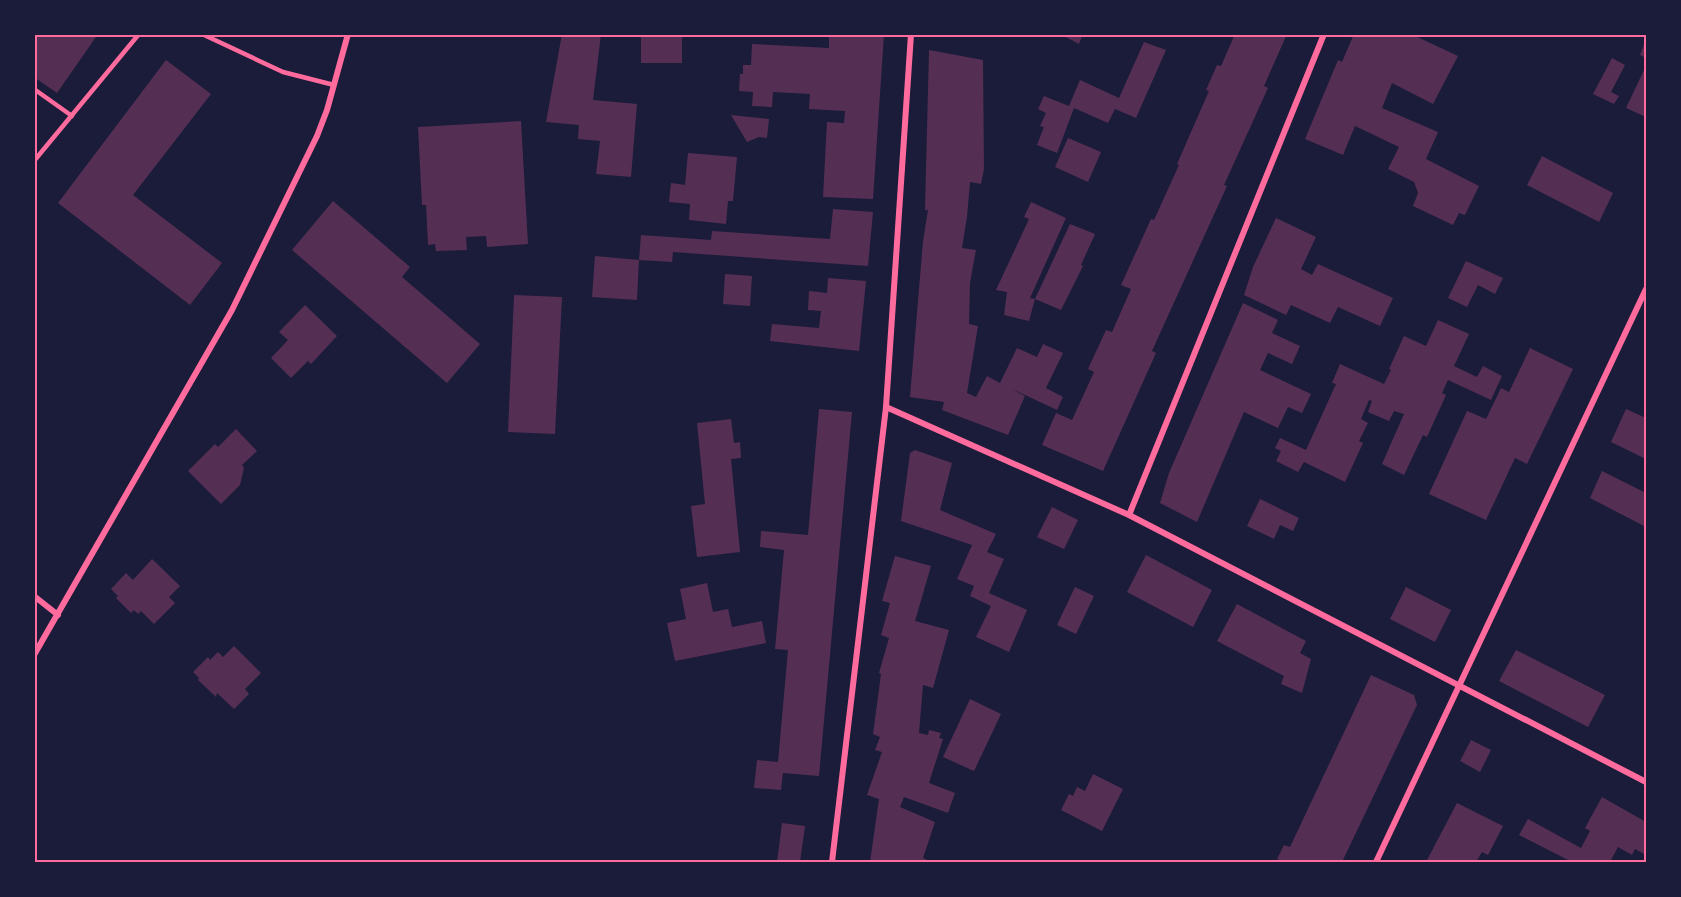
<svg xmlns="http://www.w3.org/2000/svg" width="1681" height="897" viewBox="0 0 1681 897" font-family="Raleway,sans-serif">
<rect width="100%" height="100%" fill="#1b1b3a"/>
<g fill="#542f53">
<path d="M34,34H98L57,93L34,77Z"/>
<path d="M562,34H601L593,100L637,104L631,177L596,174L600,141L578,139L579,125L546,122Z"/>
<rect x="641" y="34" width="41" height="29"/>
<path d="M829,34H884L873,199L823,197L827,122L844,123L845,111L809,109L810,94L773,92L772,107L752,106L753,92L739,91L740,74H743V65H751L752,44L829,48Z"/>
<path d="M1060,34H1083L1079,44Z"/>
<path d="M1235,34H1287L1264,86L1268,88L1224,185L1227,186L1152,351L1156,353L1103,471L1042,445L1056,413L1072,420L1094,372L1088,369L1106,330L1112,332L1131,289L1121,285L1151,219L1154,220L1179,165L1177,164L1209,91L1206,90L1217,65L1221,66Z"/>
<path d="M1354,34H1411L1458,56L1433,104L1392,83L1382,108L1438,132L1426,159L1479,186L1465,215L1459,213L1453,225L1413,206L1418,193L1414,182L1388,169L1399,147L1355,126L1343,155L1305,139L1338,60L1342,62Z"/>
<path d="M1646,39V58L1640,55Z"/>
<path d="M1144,42L1166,50L1136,118L1115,109L1108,123L1074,108L1057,153L1037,145L1044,127L1040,126L1046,113L1038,109L1044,96L1069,106L1080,80L1119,98Z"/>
<path d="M929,50L983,60L984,169L981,184L970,182L967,217L962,248L976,250L970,283L969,324L978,326L967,393L976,397L987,376L1000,383L1017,348L1037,357L1043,344L1063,353L1046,388L1063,397L1057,410L1012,389L1025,396L1008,435L942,410L944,402L910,397L923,241L928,210H925Z"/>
<path d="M1612,58L1625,65L1611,92L1619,96L1614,104L1593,94Z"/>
<path d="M166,60L211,94L133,195L222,263L190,305L58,203Z"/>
<path d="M1644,70L1646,71V117L1626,108Z"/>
<path d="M731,115L769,119L767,138L759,137L747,142Z"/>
<path d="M521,121L528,244L487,247L486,236L466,237L467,250L436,251L435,244L428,245L426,205H422L418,127Z"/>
<path d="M1068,138L1101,152L1088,182L1055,167Z"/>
<path d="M688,153L737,157L733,201H728L726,224L689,220L690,204L669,202L671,183L685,185Z"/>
<path d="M1542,156L1613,193L1599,222L1527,185Z"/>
<path d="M333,201L410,267L402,277L480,344L447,383L292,250Z"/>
<path d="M1031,202L1066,218L1030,298L1035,299L1029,321L1004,315L1007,292L996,290L1029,219L1024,217Z"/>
<path d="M833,209L873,212L868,266L673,252L672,262L639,260L641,235L711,240L712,231L830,239Z"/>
<path d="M1276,218L1316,237L1301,269L1312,275L1318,264L1393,298L1380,326L1338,307L1330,323L1291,305L1286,315L1244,295L1253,267Z"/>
<path d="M1070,224L1095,234L1081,265L1083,266L1061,310L1035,299Z"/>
<path d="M595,256L639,260L637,300L592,297Z"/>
<path d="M1466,261L1503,278L1495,294L1478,285L1467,307L1448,298Z"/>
<path d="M725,274L752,276L750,306L723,304Z"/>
<path d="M828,278L866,281L859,351L770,341L772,324L819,328L821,311L808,310L809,291L827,293Z"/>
<path d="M514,295L562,297L555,434L508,432Z"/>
<path d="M1243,303L1278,320L1272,333L1300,346L1292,364L1268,353L1260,370L1311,394L1302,413L1288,407L1278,428L1244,412L1197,522L1160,503L1169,473Z"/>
<path d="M305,305L337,336L311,364L308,361L291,378L271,358L288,340L279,332Z"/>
<path d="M1438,320L1469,334L1454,366L1477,377L1483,366L1502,376L1491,400L1448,380L1442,393L1446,395L1427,437L1423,435L1404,475L1382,464L1404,414L1394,411L1389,421L1368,412L1372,401L1369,400L1361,419L1368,423L1359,441L1363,443L1345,482L1304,462L1298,472L1276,461L1281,451L1275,448L1280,438L1306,450L1336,384L1332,383L1340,364L1384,384L1391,370L1389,369L1404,336L1426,346Z"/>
<path d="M1530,348L1573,369L1527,464L1515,458L1486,520L1429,494L1467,411L1486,419L1501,388L1509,392Z"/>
<path d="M819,409L852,412L819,776L783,773L781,790L754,788L757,760L778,762L788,650L775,649L784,550L760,547L761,531L808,535Z"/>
<path d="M1626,409L1646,418V459L1611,442Z"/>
<path d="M731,419L734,443L740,442L741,458L731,459L740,552L697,557L691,506L705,504L697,423Z"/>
<path d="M236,429L257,451L242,465L244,468L240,485L221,504L188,471L215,444L218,447Z"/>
<path d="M915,450L952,463L940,510L996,534L987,552L1004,559L989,593L1027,610L1009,652L976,637L991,606L970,596L974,586L957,579L972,545L901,521L910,453Z"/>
<path d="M1602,471L1646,493V527L1590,498Z"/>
<path d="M1260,499L1299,518L1293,531L1280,525L1274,539L1247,526Z"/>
<path d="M1052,507L1078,520L1064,549L1037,537Z"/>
<path d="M1146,555L1212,590L1193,627L1127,592Z"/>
<path d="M895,556L931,566L915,621L949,630L933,688L923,685L919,733L928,735L929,730L941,733L939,738L943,739L929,783L955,793L948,813L904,797L900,807L935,822L923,858L926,859L925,862H870L879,799L867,795L882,752L875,750L880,737L873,734L881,674L879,673L889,638L881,635L890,603L882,601Z"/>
<path d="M152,559L180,586L169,597L175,603L154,624L141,611L138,614L134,610L131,613L116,598L118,596L111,589L126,573L133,580Z"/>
<path d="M707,583L713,612L728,609L732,627L762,621L766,643L675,661L667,623L686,619L680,589Z"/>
<path d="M1075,587L1094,596L1076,634L1057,625Z"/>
<path d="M1406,587L1451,610L1435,642L1390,619Z"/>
<path d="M1237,604L1306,641L1300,653L1311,659L1302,693L1281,684L1284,676L1217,641Z"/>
<path d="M234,646L261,673L245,689L249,694L234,709L217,693L216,697L198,680L199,678L193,672L208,657L210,660L218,652L223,657Z"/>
<path d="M1516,650L1605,695L1588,727L1499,681Z"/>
<path d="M1371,675L1414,695L1417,705L1342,862H1282L1277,859L1284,845L1290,847Z"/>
<path d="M970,699L1001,714L974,771L943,757Z"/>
<path d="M1471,740L1491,750L1480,772L1460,761Z"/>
<path d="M1093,774L1123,789L1102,831L1061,810L1069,794L1073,796L1077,787L1085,791Z"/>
<path d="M1602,797L1646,822V855L1635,849L1632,855L1618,847L1610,862H1572L1519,835L1528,819L1581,848L1590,831L1585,828Z"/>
<path d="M1457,803L1503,826L1488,855L1482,852L1476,862L1468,861V862H1426Z"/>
<path d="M782,823L805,826L800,862H777Z"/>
</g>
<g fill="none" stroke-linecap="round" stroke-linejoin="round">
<g stroke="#ff6b9d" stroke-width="4.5">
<path d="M202,34L283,72L334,85"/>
<path d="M34,89L72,116"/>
<path d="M34,161L139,34"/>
</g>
<g stroke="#ff6b9d" stroke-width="6">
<path d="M886,407L1129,515L1646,782"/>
<path d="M1129,515L1324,34"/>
<path d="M34,596L58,615"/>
<path d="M34,655L232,310L317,136L327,110L348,34"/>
<path d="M832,862L886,407L911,34"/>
<path d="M1376,862L1646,289"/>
</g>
</g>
<rect width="1681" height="897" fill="none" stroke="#1b1b3a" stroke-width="72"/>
<rect x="36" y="36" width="1609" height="825" fill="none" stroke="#ff6b9d" stroke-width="2"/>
</svg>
